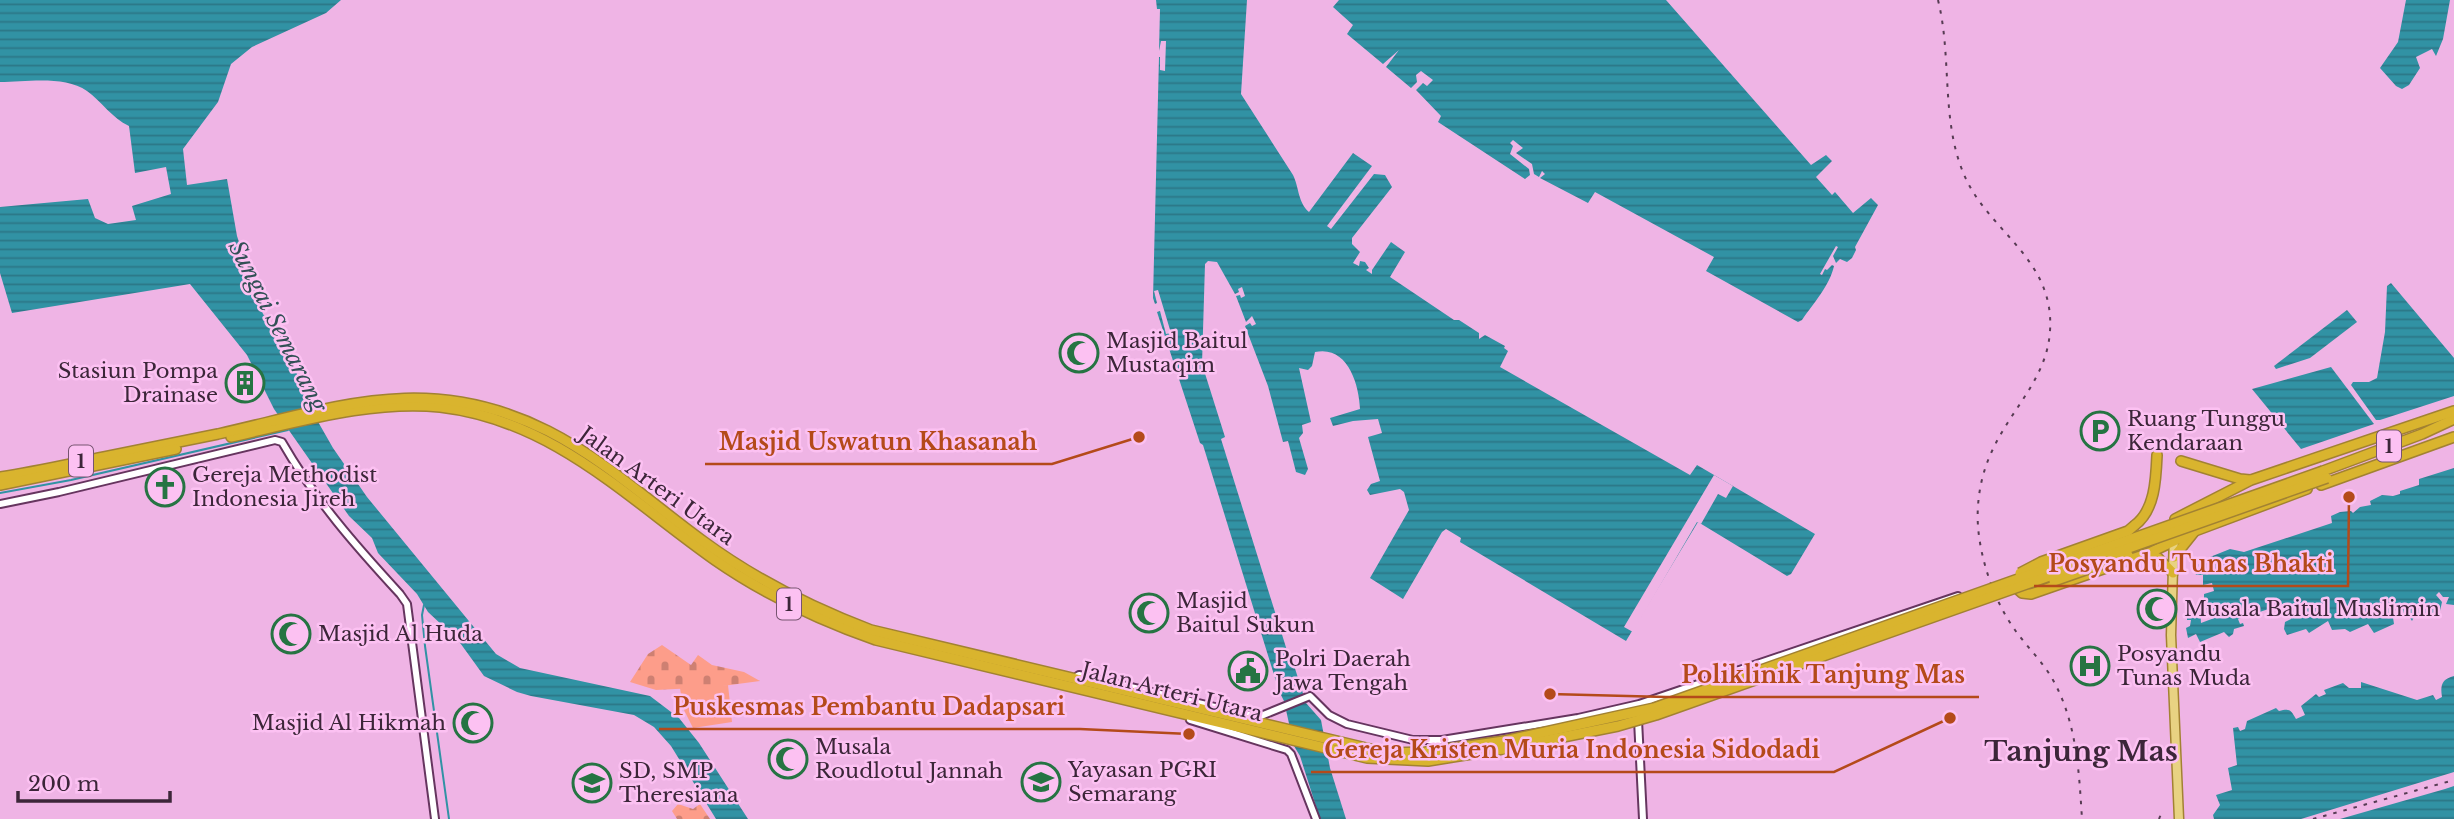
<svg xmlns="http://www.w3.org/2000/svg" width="2454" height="819" viewBox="0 0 2454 819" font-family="'Libre Baskerville',serif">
<defs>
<pattern id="cemetery-stones" width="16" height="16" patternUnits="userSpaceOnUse" patternTransform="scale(1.75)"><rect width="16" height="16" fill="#fd9d8a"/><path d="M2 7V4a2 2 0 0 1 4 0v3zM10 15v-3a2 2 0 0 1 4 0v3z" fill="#ce8072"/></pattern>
<pattern id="water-rules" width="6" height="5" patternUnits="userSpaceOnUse" patternTransform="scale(1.75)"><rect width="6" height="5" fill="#3192a4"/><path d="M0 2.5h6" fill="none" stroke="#2b7787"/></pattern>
</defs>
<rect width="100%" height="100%" fill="#efb4e5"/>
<path fill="#fd9d8a" d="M728,685L732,722L693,728L683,708L680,688Z"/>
<g fill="url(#cemetery-stones)">
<path d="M662,645L691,665L698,655L712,665L744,672L760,681L715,687L656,690L630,682L648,654Z"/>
<path d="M678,804L693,809L700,804L710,819H677L672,811Z"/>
</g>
<g fill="url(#water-rules)">
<path d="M0,0H341L326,13L252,47L231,64L218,102L183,149L187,185L227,179L237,236L263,314L284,340L309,406L333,448L367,497L496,654L520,668L650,696L679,718L699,743L748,819H716L671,746L654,727L634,715L531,696L517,692L484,676L458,640L428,612L417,594L378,553L372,538L349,516L274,409L247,355L190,284L12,313L0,273V207L88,199L95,218L108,224L136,220L132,206L171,194L166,167L135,173L129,126C112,118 102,102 87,91C64,75 26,82 0,82Z"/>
<path d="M1156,0H1247L1241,94L1293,175C1299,187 1298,203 1309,212L1353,153L1372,166L1327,226L1331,229L1374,174L1385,175L1392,187L1352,238V244L1360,252L1353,263L1359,266L1360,261L1365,262L1369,268L1366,270L1372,274V270L1391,242L1405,252L1390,277L1454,320H1459L1479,333V339L1485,335L1505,346L1504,348L1508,351L1500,367L1690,475L1697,465L1815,534L1791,574L1787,576L1698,522L1626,641L1460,542L1461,538L1446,529L1442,532L1403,599L1370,578L1409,510L1404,492L1400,489L1370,495L1367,490L1371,484L1380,481L1368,437L1382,433L1378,419L1353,421L1333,426L1330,418L1360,409C1359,383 1347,345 1315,352L1312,366L1308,370L1299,368L1311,422L1302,425L1303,433L1299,438L1308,469L1305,475L1296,472L1288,441L1283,442L1268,386L1245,326L1250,323L1252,326L1256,324L1252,316L1246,322L1236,296L1240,295L1241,298L1245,296L1242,287L1238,289L1239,292L1235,294L1217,262L1208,261L1205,264L1202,364L1225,437L1221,439L1289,657L1291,656L1306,703L1321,720L1330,768L1346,819H1320L1300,756L1294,746L1284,701L1279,691L1203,445L1200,443L1157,312L1160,311L1166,334L1171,333L1158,290L1154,291L1157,303L1155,304L1153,298L1159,57H1160V70L1165,71L1166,41H1161L1159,51L1160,9H1157Z"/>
<path d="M1339,0H1666L1811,165L1826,155L1832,161L1816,177L1832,195L1835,192L1853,213L1871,198L1878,205L1855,247L1856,250L1852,258L1847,262L1840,259L1836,263L1833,256L1838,247L1836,246L1820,274L1822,275L1825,269L1827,270L1832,265L1834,266C1830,285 1813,304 1802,320L1798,322L1706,271L1714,257L1595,192L1588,203L1540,178L1545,174L1542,171L1539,177L1534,174L1532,164L1516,153L1523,148L1513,140L1510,143L1513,146L1510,154L1529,169L1530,175L1525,179L1438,122L1441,116L1416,90L1423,83L1427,86L1433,80L1421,71L1416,75L1417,82L1411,88L1386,67L1399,50L1383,64L1347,34L1353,25L1333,7Z"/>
<path d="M2406,0H2450L2443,39L2436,56L2432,49L2416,57L2420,68L2409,85L2402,89L2396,86L2380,68L2398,42Z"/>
<path d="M2391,283L2454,358V396L2380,420H2376L2351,385L2353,382H2369L2377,378L2385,332L2387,286Z"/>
<path d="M2347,310L2357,322L2310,358L2276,369L2274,366Z"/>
<path d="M2331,367L2374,424L2301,449L2252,389Z"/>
<path d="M2454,468V605L2446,604L2449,597H2443L2439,592L2436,595L2442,602L2440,611L2414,617L2412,621L2409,616L2405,617L2403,610L2392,611L2394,624L2374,633L2368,624L2350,632L2345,629L2332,630L2328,621L2309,633L2306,629L2287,635L2284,629L2285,622L2291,619L2290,615H2288L2284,604L2238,619L2240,624L2243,623L2244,626L2234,629L2233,634L2229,637L2224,632L2200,642L2196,634L2188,638L2186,628L2190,626L2191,620H2187V617L2193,616L2196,607H2200L2201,623L2217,617L2216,610L2204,614V594L2214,591L2212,583L2203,585V575H2196L2193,567L2199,564L2204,565L2205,559L2230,549L2244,552L2332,523L2331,516L2340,512L2351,511L2353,513L2360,507L2371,505L2370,501L2382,495L2393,496L2400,494V491L2419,485V479Z"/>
<path d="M2454,676V772L2301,819H2214L2213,815L2220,805L2216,795L2232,790L2228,768L2237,765L2233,728L2238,727L2240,731L2245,729L2247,721L2276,708L2279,711C2290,708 2291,710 2296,719L2305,715L2301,706L2316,694L2319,697L2326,694L2324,690L2343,683L2349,688H2361V682L2417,700L2433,695L2436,700L2442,697C2440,685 2442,679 2454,676Z"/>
<path d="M2454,786V819H2340L2445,789Z"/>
</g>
<path fill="#efb4e5" d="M1714,475L1733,486L1726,498L1718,494L1701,524L1697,522L1633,632L1624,627Z"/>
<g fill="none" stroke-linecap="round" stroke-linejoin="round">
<g stroke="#3192a4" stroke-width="2">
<path d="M0,493L71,480L288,430"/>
<path d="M424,605L422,615L425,646L449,819"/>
</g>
<defs>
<g id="minor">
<path d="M0,504L59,492L275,440L282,442C316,501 355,545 400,594L407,604L435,819"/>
<path d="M1075,678L1079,675L1097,679L1257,717"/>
<path d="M1190,720L1287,750L1291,754L1316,819"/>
<path d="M1251,720L1310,696L1329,715L1347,724L1413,740H1442L1578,718L1639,704L1958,596"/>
<path d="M1638,720L1643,819"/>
</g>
<path id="major" d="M2174,535L2171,635L2179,819"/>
<g id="highway">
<path d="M231,437C299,422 371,400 440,407C553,420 627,498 715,560C764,594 819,620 876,640L1367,758L1428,761L1503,749"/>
<path d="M2181,461L2240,479L2250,480"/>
<path d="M2323,471L2422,434L2454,419"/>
<path d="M0,477C35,472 69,464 104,457C142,449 180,442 218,434C338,407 428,371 548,431C605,460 652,504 703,541C756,580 810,607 871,630L1387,753L1426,752L1504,741"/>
<path d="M0,485L176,449"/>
<path d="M2321,485L2454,437"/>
<path d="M2175,519L2251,480L2454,411"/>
<path d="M2135,525C2155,510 2156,479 2157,455"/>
<path d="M2149,553L2158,558L2173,573"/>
<path d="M2174,557L2194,532"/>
<path d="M2012,584L2022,593L2031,594L2149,553L2195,531L2307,489"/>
</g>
</defs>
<use href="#minor" stroke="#66355f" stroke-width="10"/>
<use href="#major" stroke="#a28232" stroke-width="11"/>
<use href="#highway" stroke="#a28232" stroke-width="12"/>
<use href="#minor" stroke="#fff" stroke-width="6"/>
<use href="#major" stroke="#e8d282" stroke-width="8"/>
<use href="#highway" stroke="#d9b42e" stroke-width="9"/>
<g stroke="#573b53" stroke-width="2" stroke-dasharray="3.5 7" stroke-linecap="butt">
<path d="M1938,0C1952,56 1941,119 1963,172C1986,231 2055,257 2050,331C2047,378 2012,408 1993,449C1980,475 1975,507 1979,536C1983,567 1996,604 2015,630C2027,647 2043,662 2053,680C2077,723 2079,772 2082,819"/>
<path d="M2159,819L2161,814"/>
<path d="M2313,819L2454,780"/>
</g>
<defs>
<g id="highway-bridge">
<path d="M2020,573L2041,562L2128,531L2135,525"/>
<path d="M2054,581L2128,555"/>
<path d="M1504,741L1654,708L2323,471"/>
<path d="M1503,749L1618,726L1656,715L2327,478"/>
</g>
</defs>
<use href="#highway-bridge" stroke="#a28232" stroke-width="12" stroke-linecap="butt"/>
<use href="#highway-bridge" stroke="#d9b42e" stroke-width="9"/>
</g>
<defs>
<symbol id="mosque-ring" viewBox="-11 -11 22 22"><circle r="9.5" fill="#fcc1f2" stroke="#267443" stroke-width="1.5"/><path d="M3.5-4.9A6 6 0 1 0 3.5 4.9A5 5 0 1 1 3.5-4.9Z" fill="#267443"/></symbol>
<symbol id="building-ring" viewBox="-11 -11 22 22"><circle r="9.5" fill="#fcc1f2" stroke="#267443" stroke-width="1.5"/><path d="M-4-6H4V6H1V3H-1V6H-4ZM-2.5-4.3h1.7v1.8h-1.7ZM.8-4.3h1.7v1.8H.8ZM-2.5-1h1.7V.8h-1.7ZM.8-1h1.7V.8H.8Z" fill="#267443"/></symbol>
<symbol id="parking-ring" viewBox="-11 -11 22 22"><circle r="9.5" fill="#fcc1f2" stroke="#267443" stroke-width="1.5"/><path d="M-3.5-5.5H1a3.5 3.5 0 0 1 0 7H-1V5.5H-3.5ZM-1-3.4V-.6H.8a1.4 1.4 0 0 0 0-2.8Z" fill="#267443"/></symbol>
<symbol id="church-ring" viewBox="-11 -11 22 22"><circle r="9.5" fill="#fcc1f2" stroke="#267443" stroke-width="1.5"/><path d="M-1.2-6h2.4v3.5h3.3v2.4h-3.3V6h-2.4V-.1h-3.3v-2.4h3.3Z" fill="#267443"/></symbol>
<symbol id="hospital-ring" viewBox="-11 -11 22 22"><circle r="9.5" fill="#fcc1f2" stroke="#267443" stroke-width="1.5"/><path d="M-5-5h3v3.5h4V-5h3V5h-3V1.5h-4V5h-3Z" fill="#267443"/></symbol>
<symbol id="civic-ring" viewBox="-11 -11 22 22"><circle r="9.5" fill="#fcc1f2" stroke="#267443" stroke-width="1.5"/><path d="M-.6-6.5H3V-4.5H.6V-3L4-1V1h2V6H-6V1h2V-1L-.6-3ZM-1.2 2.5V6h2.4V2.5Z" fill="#267443"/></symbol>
<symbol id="school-ring" viewBox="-11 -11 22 22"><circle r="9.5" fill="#fcc1f2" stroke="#267443" stroke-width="1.5"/><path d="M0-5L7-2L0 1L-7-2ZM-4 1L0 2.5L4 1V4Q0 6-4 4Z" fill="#267443"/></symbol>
</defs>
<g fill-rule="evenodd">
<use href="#mosque-ring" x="1057" y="331" width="44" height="44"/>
<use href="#building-ring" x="223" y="361" width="44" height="44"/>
<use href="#parking-ring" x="2078" y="409" width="44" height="44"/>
<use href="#church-ring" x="143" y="465" width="44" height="44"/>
<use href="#mosque-ring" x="2135" y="587" width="44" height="44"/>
<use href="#mosque-ring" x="1127" y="591" width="44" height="44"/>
<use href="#mosque-ring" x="269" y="612" width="44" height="44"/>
<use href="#hospital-ring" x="2068" y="644" width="44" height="44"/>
<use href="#civic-ring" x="1226" y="649" width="44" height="44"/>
<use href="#mosque-ring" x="451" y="701" width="44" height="44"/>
<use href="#mosque-ring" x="766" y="737" width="44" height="44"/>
<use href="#school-ring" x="1019" y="760" width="44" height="44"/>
<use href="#school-ring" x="570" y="761" width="44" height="44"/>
</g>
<g text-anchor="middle" stroke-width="5" stroke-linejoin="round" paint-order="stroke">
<g fill="#fcc1f2" stroke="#765470" stroke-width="2">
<rect x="2377" y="430.5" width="24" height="31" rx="5"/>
<rect x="69" y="445.5" width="24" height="31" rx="5"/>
<rect x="777" y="588.5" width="24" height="31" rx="5"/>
</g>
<g font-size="19" font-weight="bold" fill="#3c2639">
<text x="2389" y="453">1</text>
<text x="81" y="468">1</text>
<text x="789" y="611">1</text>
</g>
<g font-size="21" fill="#3c2639" stroke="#fcc1f2" text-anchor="start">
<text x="1106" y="348">Masjid Baitul<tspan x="1106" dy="24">Mustaqim</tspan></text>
<text x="218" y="378" text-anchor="end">Stasiun Pompa<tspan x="218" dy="24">Drainase</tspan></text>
<text x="2127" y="426">Ruang Tunggu<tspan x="2127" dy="24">Kendaraan</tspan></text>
<text x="192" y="482">Gereja Methodist<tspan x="192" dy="24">Indonesia Jireh</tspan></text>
<text x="1176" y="608">Masjid<tspan x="1176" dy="24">Baitul Sukun</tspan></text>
<text x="2184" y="616">Musala Baitul Muslimin</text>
<text x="318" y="641">Masjid Al Huda</text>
<text x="2117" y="661">Posyandu<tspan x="2117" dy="24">Tunas Muda</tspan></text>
<text x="1275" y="666">Polri Daerah<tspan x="1275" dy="24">Jawa Tengah</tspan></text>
<text x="446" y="730" text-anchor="end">Masjid Al Hikmah</text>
<text x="815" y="754">Musala<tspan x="815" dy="24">Roudlotul Jannah</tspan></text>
<text x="1068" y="777">Yayasan PGRI<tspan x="1068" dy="24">Semarang</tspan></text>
<text x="619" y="778">SD, SMP<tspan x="619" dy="24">Theresiana</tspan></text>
</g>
<g font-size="21" fill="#3c2639" stroke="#fcc1f2">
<text transform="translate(657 486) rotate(36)" y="7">Jalan Arteri Utara</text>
<text transform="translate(1172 692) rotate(14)" y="7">Jalan Arteri Utara</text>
</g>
<g font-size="23" font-style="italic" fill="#325056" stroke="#fcc1f2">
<text transform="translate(278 326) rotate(63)" y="8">Sungai Semarang</text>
</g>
<g font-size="28" font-weight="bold" fill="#3c2639" stroke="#fcc1f2">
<text x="2081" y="761">Tanjung Mas</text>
</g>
</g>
<path fill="none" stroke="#b44a1a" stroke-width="2.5" d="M1139 437L1052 464H705M2349 497L2348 586H2034M1550 694L1666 697H1979M1189 734L1080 729H659M1950 718L1834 772H1311"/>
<g fill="#b44a1a" stroke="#fcc1f2" stroke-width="2.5">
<circle cx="1139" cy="437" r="7"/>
<circle cx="2349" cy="497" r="7"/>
<circle cx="1550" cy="694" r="7"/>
<circle cx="1189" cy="734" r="7"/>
<circle cx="1950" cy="718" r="7"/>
</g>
<g font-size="23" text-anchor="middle" font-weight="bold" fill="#b44a1a" stroke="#fcc1f2" stroke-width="5" stroke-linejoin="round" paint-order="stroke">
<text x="878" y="450">Masjid Uswatun Khasanah</text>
<text x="2191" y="572">Posyandu Tunas Bhakti</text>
<text x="1823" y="683">Poliklinik Tanjung Mas</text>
<text x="869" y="715">Puskesmas Pembantu Dadapsari</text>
<text x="1572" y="758">Gereja Kristen Muria Indonesia Sidodadi</text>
</g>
<path d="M18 791v10h152v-10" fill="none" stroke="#3c2639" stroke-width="3.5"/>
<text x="28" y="791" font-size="21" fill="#3c2639" stroke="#fcc1f2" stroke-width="5" paint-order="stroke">200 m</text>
</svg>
